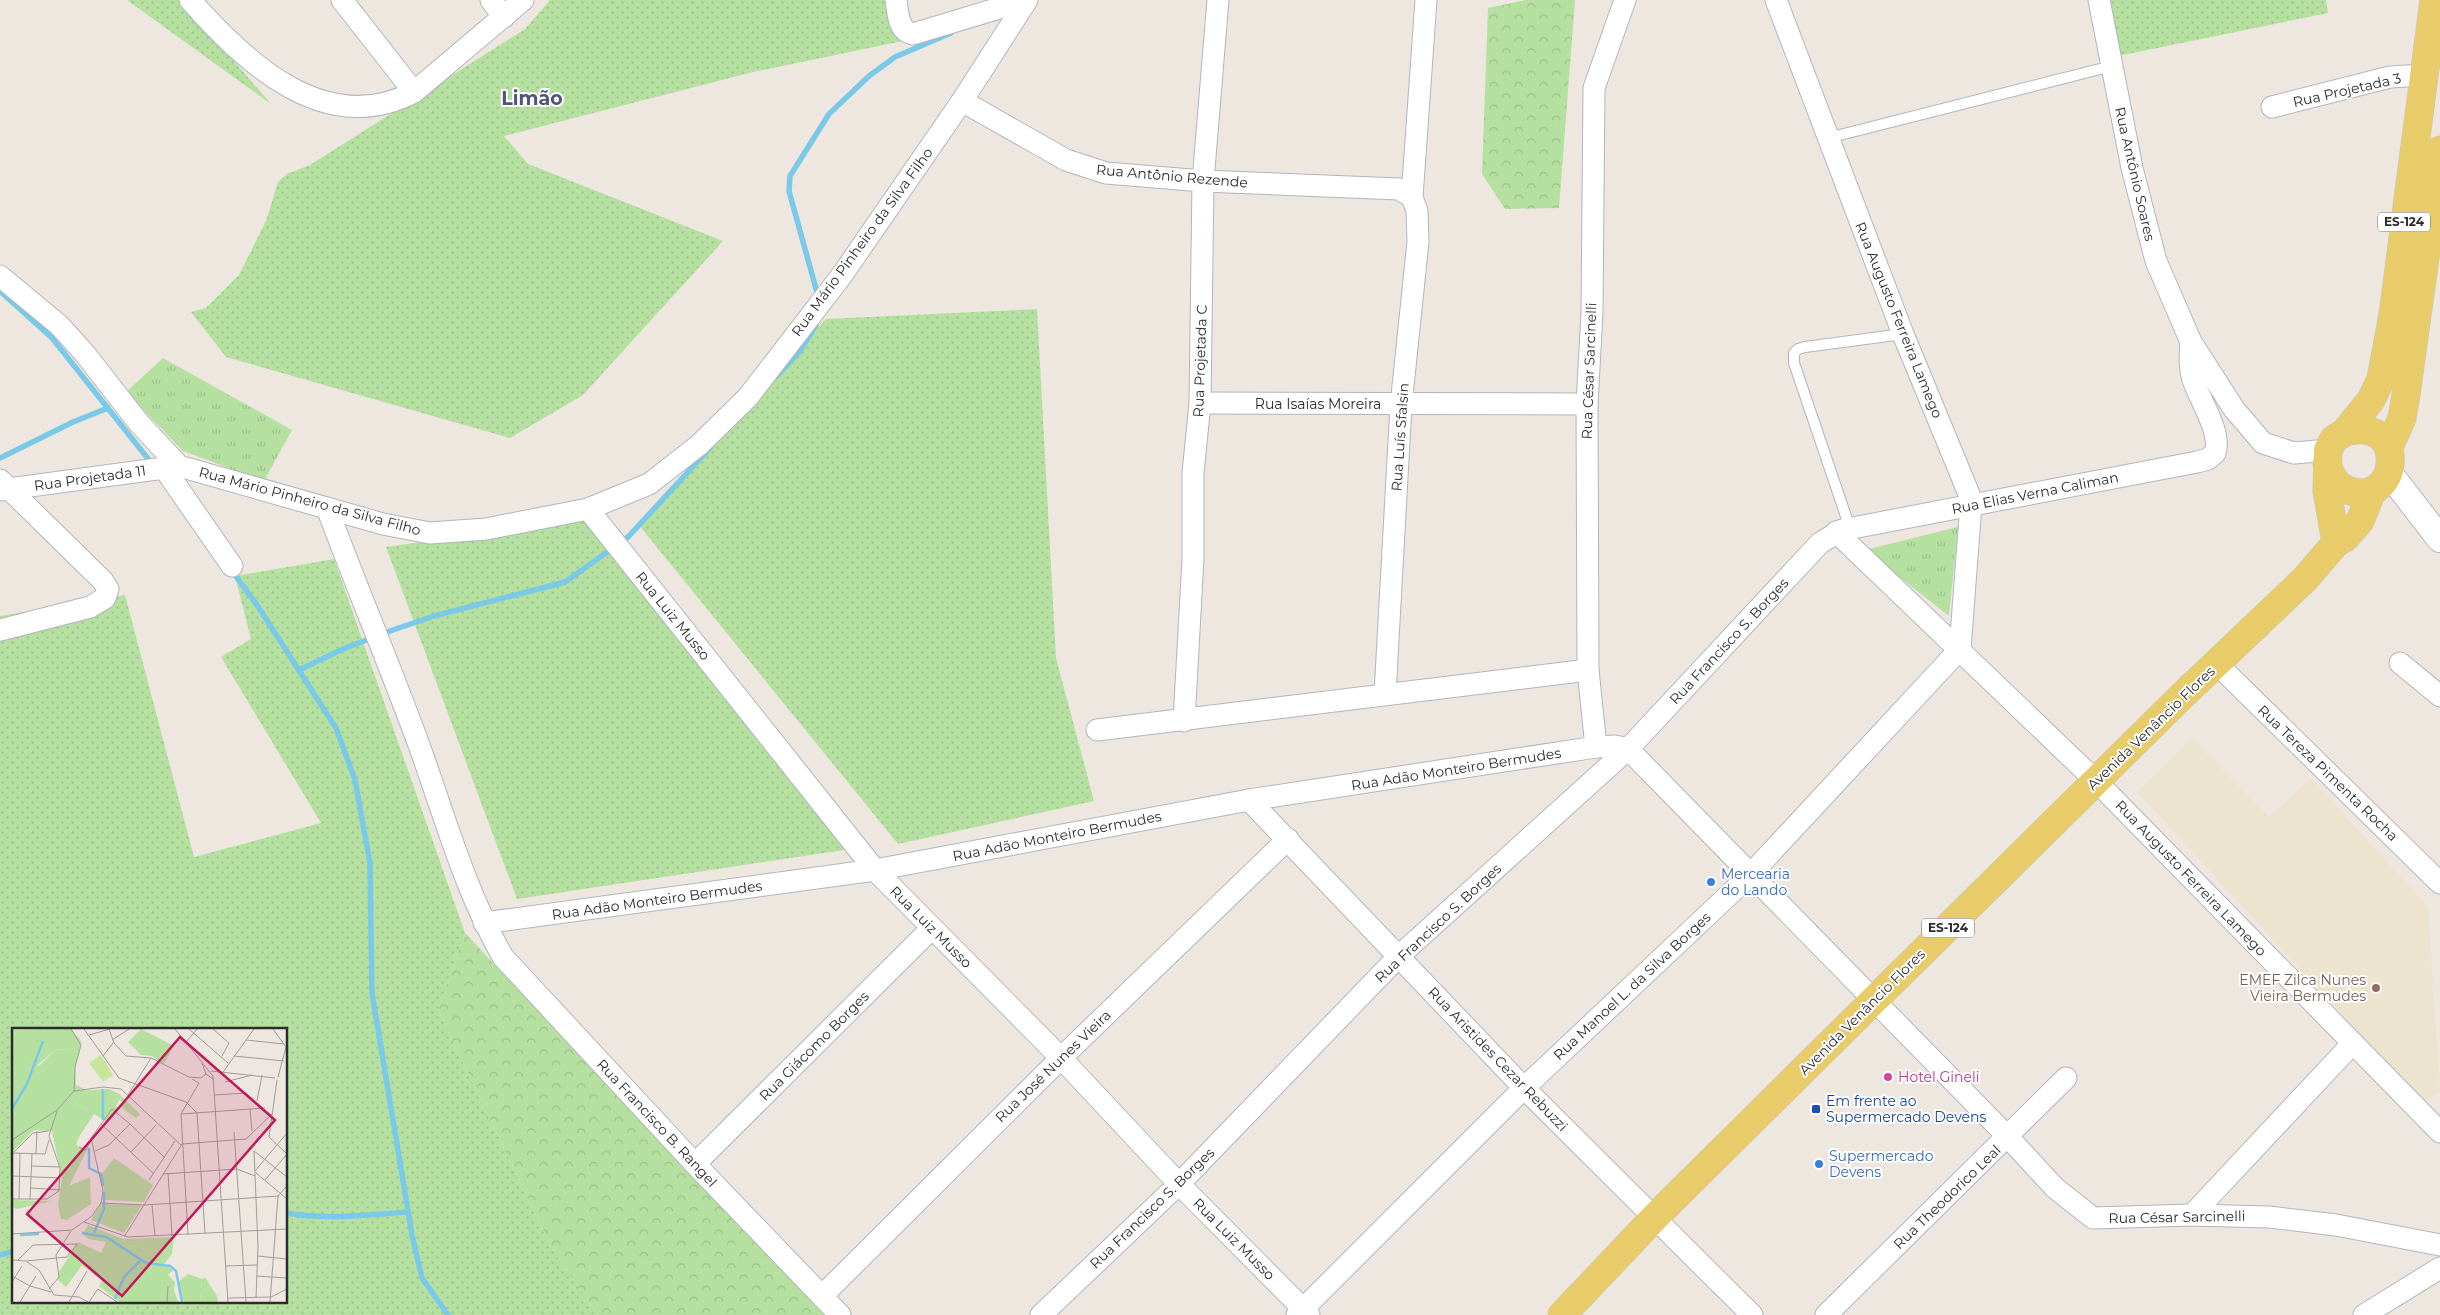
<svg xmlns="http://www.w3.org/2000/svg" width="2440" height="1315" viewBox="0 0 2440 1315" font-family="Montserrat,sans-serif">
<defs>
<pattern id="grass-dots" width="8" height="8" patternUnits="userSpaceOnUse" patternTransform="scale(1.25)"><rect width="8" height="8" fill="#b5e0a0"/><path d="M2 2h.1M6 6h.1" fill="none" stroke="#9cc08a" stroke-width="1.8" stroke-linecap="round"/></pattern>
<pattern id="forest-crowns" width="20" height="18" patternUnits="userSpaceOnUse" patternTransform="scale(1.25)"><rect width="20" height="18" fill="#b5e0a0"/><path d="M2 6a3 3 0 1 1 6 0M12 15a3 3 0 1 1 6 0" fill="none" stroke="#9cc08a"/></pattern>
<pattern id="park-tufts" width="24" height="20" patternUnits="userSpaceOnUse" patternTransform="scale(1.25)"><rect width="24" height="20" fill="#b5e0a0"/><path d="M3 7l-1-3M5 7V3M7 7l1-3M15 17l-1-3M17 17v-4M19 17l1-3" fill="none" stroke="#9cc08a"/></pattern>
</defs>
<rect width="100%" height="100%" fill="#ede7e0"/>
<path fill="#ede4d0" d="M2192,738L2269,817L2311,778L2428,907L2440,1092L2423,1102L2137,792Z"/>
<g fill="url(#grass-dots)" fill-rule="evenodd">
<path d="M127,0H181L271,104Z"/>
<path d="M550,0H906L917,38L753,72L504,136L528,164L723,241L583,395L510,438L226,357L191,312L206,308L239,275L266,221L278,182L287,174L310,165L525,29Z"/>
<path d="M2111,0H2326L2328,13L2118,56Z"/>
<path d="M1037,309L1056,658L1094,801L898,844L638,524L826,319Z"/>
<path d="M588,518L858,848L517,899L386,547Z"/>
<path d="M334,559L465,933L438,1010L551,1247L598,1315H0V616L125,595L194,857L321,823L221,657L251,639L235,576ZM14,1029H286V1301H14Z"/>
</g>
<g fill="url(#forest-crowns)">
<path d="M1526,0H1575L1559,208L1505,209L1482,174L1488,8Z"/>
<path d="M465,933L824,1315H598L551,1247L438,1010Z"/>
</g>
<g fill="url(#park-tufts)">
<path d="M163,358L292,430L264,481L183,451L126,392Z"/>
<path d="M1958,527L1949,616L1865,550Z"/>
</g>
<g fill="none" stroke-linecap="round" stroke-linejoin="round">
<g stroke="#7ac9e8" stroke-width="5.5">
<path d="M0,291L52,338L153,465"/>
<path d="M818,296L789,191L790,176L829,114L869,76L895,57L951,33"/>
<path d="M776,377L800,351L816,325"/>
<path d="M0,458L73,422L108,408"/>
<path d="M620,543L628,537L710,448"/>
<path d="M232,571L257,605L336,728L355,780L370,863L372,993L412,1235L422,1278L448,1315"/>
<path d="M299,670L343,649L390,631L434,616L565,582L613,548"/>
<path d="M286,1213C326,1220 368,1215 408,1212"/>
<path d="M0,1255L14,1251"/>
</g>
<defs>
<g id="service">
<path d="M1828,138L2112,66"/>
<path d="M1850,528L1794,363V353L1798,349L1805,347L1903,334"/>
</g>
<g id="minor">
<path d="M190,0C245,62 325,139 414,92L523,0"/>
<path d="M342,0L414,92"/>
<path d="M491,0L504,17"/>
<path d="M896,0C898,13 898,31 913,34L1026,0"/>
<path d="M1776,0L1903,334L1969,494L1971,504L1960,649"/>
<path d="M2099,0L2132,168L2156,261L2191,342L2234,409L2263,443L2294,453L2328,450"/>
<path d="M962,101L1066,160L1106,173L1203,181L1399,189L1412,197L1417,211L1418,242L1401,405L1385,694"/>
<path d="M2272,107L2390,77L2423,75"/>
<path d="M1412,197L1426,0"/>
<path d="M0,276L59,325L86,355L138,422L179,466L383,524L430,533L486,529L588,509L649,484L699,445L748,397L842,275L962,101L1027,0"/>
<path d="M1200,403L1587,404"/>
<path d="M164,468L232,566"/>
<path d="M0,480L103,581L108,589L105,598L90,607L0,630"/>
<path d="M0,490L179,466"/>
<path d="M327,508C357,588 390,666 419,745C445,817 465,891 503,957L695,1164L840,1315"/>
<path d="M588,509L875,870L1061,1058L1179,1184L1309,1315"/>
<path d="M1836,532L2097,782L2440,1132"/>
<path d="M2400,663L2440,696"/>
<path d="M2217,664L2440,883"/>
<path d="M1184,721L1193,559V473L1200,403L1203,181L1218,0"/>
<path d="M1097,730L1588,670"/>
<path d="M1596,747L1588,670L1587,404L1592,313L1594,88L1625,0"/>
<path d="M1249,800L1524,1088L1752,1315"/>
<path d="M484,923L875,870L1249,800L1596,747L1615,746L1628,749L2008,1137L2055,1188L2093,1218L2192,1215L2269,1217L2336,1225L2440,1245"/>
<path d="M695,1164L932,928"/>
<path d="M2192,1215L2353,1043"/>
<path d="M822,1296L1061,1058L1288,839"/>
<path d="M1041,1315L1179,1184L1399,956L1628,749L1820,543L1842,530L2197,462L2208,459L2215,453C2222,433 2200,400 2193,380C2189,367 2190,355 2191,342"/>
<path d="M1297,1315L1524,1088L1750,875L1960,649"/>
<path d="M1826,1315L2066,1078"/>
<path d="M2364,1315L2440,1268"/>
</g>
<path id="tertiary" d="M2389,473L2440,539"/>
<g id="primary">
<path d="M2389,447L2402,418L2406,395L2440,150"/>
<path d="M2327,463C2331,477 2336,486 2350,491C2400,507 2409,415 2345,432"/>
<path d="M2336,543L2327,491L2328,450L2334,439L2345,432L2371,400L2381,379L2393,314L2434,0"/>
<path d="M1562,1315L1655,1217L1874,1000L2185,693L2305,579L2336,543L2345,538L2360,521L2372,491"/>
</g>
</defs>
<use href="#service" stroke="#b3b5be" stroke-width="12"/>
<use href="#minor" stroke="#b3b5be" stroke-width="23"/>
<use href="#tertiary" stroke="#b3b5be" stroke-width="28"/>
<use href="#primary" stroke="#c8c8c8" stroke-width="29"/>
<use href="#service" stroke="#fff" stroke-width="10"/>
<use href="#minor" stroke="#fff" stroke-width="21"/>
<use href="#tertiary" stroke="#fff" stroke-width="26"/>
<use href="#primary" stroke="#e8cc69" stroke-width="28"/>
</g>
<g fill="#3f7fe0" stroke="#fff" stroke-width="2">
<circle cx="1711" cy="882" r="5"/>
<circle cx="1819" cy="1164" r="5"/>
</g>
<circle fill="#8d6e63" stroke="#fff" stroke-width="2" cx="2376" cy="988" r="5"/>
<circle fill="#d1479c" stroke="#fff" stroke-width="2" cx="1888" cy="1077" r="5"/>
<rect fill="#1a4fb4" stroke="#fff" stroke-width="2" x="1811" y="1104" width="10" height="10" rx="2.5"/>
<g text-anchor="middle" stroke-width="4" stroke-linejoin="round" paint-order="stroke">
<g fill="#fff" stroke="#6b6b6b" stroke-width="1">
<rect x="2378" y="212.5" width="52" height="19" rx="4"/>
<rect x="1922" y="918.5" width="52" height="19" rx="4"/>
</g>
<g font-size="12" font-weight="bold" fill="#2c2c2c">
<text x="2404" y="226">ES-124</text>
<text x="1948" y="932">ES-124</text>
</g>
<g font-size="14" fill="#2c2c2c" stroke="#fff">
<text transform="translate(2347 90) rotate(-13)" y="5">Rua Projetada 3</text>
<text transform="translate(2135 174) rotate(77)" y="5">Rua Antônio Soares</text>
<text transform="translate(1172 176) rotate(5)" y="5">Rua Antônio Rezende</text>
<text transform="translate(862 242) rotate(-54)" y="5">Rua Mário Pinheiro da Silva Filho</text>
<text transform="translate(1899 320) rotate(68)" y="5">Rua Augusto Ferreira Lamego</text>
<text transform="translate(1200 361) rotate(-88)" y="5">Rua Projetada C</text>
<text transform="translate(1589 371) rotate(-88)" y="5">Rua César Sarcinelli</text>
<text x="1318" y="409">Rua Isaías Moreira</text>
<text transform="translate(1400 437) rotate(-86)" y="5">Rua Luís Sfalsin</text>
<text transform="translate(90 478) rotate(-8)" y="5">Rua Projetada 11</text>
<text transform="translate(2035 493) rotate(-11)" y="5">Rua Elias Verna Caliman</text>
<text transform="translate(310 501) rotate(15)" y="5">Rua Mário Pinheiro da Silva Filho</text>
<text transform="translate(673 616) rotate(51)" y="5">Rua Luiz Musso</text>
<text transform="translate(1729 641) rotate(-47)" y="5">Rua Francisco S. Borges</text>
<text transform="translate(2151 728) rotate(-44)" y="5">Avenida Venâncio Flores</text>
<text transform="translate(1456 769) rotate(-9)" y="5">Rua Adão Monteiro Bermudes</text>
<text transform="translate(2328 773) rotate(44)" y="5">Rua Tereza Pimenta Rocha</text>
<text transform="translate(1057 836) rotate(-11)" y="5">Rua Adão Monteiro Bermudes</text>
<text transform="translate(2191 878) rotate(46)" y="5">Rua Augusto Ferreira Lamego</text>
<text transform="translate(657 900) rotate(-8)" y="5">Rua Adão Monteiro Bermudes</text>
<text transform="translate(1438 923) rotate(-43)" y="5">Rua Francisco S. Borges</text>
<text transform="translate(931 927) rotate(45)" y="5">Rua Luiz Musso</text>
<text transform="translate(1632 986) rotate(-43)" y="5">Rua Manoel L. da Silva Borges</text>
<text transform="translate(1862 1012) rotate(-45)" y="5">Avenida Venâncio Flores</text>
<text transform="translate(814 1046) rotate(-45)" y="5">Rua Giácomo Borges</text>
<text transform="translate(1498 1059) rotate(46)" y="5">Rua Aristides Cezar Rebuzzi</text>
<text transform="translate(1053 1066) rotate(-44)" y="5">Rua José Nunes Vieira</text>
<text transform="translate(657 1123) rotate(47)" y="5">Rua Francisco B. Rangel</text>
<text transform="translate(1947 1197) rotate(-44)" y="5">Rua Theodorico Leal</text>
<text transform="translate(1152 1208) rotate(-44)" y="5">Rua Francisco S. Borges</text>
<text transform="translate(2177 1217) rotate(-1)" y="5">Rua César Sarcinelli</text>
<text transform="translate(1234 1239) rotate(45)" y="5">Rua Luiz Musso</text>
</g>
<g font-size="14" fill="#366cbe" stroke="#fff" text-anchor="start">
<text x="1721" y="879">Mercearia<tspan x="1721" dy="16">do Lando</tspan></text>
<text x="1829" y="1161">Supermercado<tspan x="1829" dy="16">Devens</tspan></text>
</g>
<g font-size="14" fill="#785e54" stroke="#fff" text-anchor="end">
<text x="2366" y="985">EMEF Zilca Nunes<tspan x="2366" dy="16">Vieira Bermudes</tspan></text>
</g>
<g font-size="14" fill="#b23c85" stroke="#fff" text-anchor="start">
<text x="1898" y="1082">Hotel Gineli</text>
</g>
<g font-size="14" fill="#164399" stroke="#fff" text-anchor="start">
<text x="1826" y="1106">Em frente ao<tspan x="1826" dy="16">Supermercado Devens</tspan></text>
</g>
<g font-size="19" font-weight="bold" fill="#4f567a" stroke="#fff">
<text x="532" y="105">Limão</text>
</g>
</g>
<g transform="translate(12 1028)">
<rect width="275" height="275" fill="#ede7e0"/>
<path d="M25,1L19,36L27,38L43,22L55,21L67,25L63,38L64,57L75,62L63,75L82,86L67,109L64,117L75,122L57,158L78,149L79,176L55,192L49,191L46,177L50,150L40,103L22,102L0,124V2ZM129,1L162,18L152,36L140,28L129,27L116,14ZM102,130L141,157L132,174L93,172L90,146ZM0,172L39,173L5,181L0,179ZM89,176L130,177L112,205L79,192ZM76,197L111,211L115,217L160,226L152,236L161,242L156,247L163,254L162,262L166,274H108L87,258L90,253L70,237L54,259L46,252L47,244L66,214L89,225L94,214L76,211L71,205ZM176,246L190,251L188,274H173L168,268L166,254Z" fill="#b5e0a0"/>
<path d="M25,1H59L69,13L67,25L55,21L43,22L23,39L18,34ZM97,61L107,66L128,86L124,90L109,79L111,74L107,72L104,78L107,81L94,93L63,75L75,62ZM162,209L160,226L115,217L111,211ZM193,249L205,268L206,274H188L190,251Z" fill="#b5e0a0"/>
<path d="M89,27L101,47L91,54L77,35Z" fill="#c6e69c"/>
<path fill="none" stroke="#7ac9e8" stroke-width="2.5" d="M0,81L15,56L31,13M91,92V61M77,120V140L89,146L91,158M70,205L94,209L134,235L158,238L164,243L170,274M82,205L92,181V164M8,207L27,206M103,271L112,249L128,233"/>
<path fill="none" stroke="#a09c98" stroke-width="1" d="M72,1L107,50L174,74L185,85M97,1L102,15L114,28L139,30L177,49L189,50L194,46M163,1L201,48L216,274M177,1L216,35M201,1L217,15L210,28M261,1L274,19L266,49M77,7L98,1M100,12L117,1M234,12L272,16M174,14L185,1M91,28L101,15M222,28L272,33M190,35L194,46L201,51M199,43L263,50M211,44L242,1M213,54L240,47M62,63L91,59L109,61L169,117M116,67L139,30M202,67L234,65L259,87M245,73L250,47M238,81L240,103M185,85L193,206M169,86L176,207M169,86L253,80M169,86L187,55L180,51M89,96L141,145M222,104L234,274M79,110L100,81L118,96M0,112L45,82L62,63L63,39L69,17L59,1M67,119L74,122L79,112M83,123L97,117L118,96L152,129M2,124L21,105L37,103M119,124L144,97M1,125L33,126L37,112M24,126L25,103M20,138L47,139M243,143L275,105M156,145L160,208M244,145L275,171M151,146L225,141L243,148M0,148L48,150M137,152L163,113M253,152L275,126L257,109L265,52M19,160L48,162M0,171H35L47,163L48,140L37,108L45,83M7,171L8,125M18,172L20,126M89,175L133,177L266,168M140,177L143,208M72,194L116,209L275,201M0,206L60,202L80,188L89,175L91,163L79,110M112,209L170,116L234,111L260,86M246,228L275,231M0,232L14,233L55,229L65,216L21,217L6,232M15,234L27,242L42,267L67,269L76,274M213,238L245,237M0,248L18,258L39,264M244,248L275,250M0,254L10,238M37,261L47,249L44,227L59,203M216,270L259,269L275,261M244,270L246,219L242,123L275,149M8,274L24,248M57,274L75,243M77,274L86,261L105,274M155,274L156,258M258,274L266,168L275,158"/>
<path fill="#c2185b" fill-opacity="0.15" stroke="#c2185b" stroke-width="2.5" d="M168,9L263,92L110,268L15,186Z"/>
<rect width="275" height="275" fill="none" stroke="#2c2c2c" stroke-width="2.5"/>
</g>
</svg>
